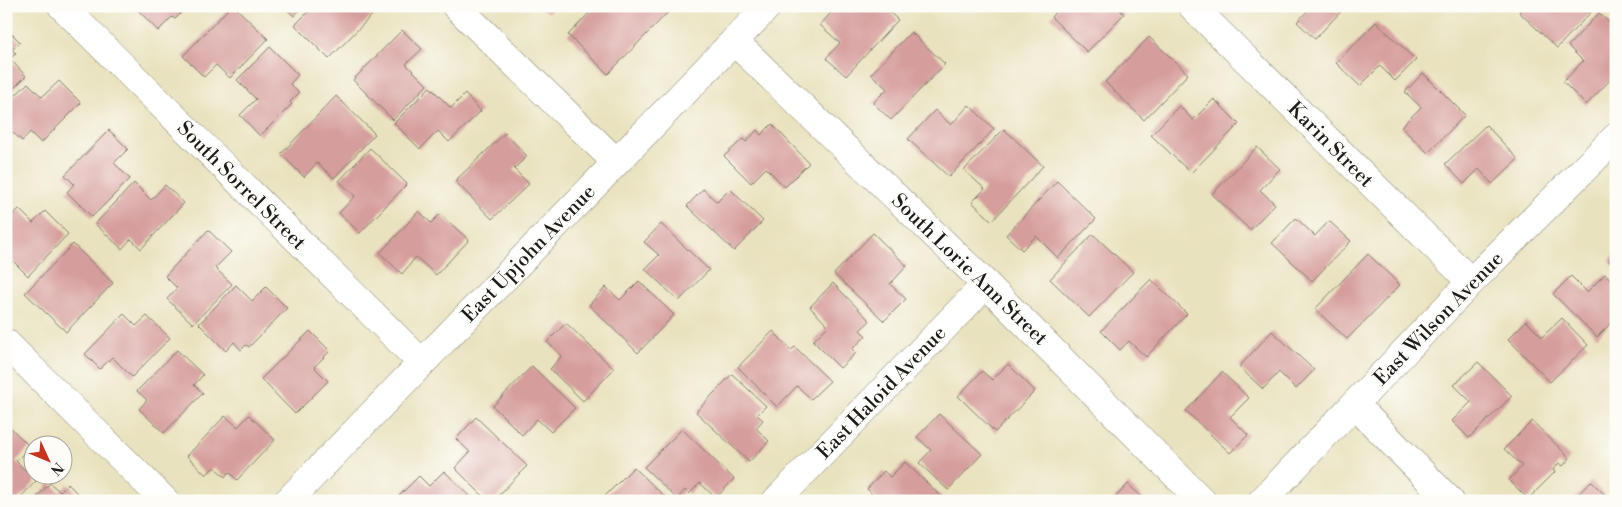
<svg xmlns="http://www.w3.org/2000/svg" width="1622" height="507" viewBox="0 0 1622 507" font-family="'Libre Bodoni',serif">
<rect width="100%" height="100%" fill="#fdfcf7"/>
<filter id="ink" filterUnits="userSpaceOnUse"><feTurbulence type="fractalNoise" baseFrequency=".02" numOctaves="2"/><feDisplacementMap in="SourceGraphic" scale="10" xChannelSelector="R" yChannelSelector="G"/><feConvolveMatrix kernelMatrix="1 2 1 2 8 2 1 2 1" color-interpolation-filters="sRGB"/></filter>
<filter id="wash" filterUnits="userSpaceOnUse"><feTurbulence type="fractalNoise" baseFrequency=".0096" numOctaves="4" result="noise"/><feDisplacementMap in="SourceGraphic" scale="20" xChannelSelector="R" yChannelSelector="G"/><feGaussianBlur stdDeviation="1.12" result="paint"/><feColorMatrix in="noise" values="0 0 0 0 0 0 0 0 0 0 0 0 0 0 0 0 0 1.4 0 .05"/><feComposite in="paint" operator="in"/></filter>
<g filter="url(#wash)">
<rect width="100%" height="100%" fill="#e9e2be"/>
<g id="blocks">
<g fill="#d59d9b">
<path d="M142,6H188L175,19L172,17L158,31L138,10Z"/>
<path d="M231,6H234L268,39L230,78L216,65L204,77L183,56Z"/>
<path d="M283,6H303L294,16Z"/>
<path d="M314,6H377L379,8L329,59L295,25Z"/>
<path d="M540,6H555L548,13Z"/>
<path d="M596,6H674L608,74L568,35Z"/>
<path d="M837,6H883L898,20L846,76L826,58L840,43L820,25Z"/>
<path d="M1061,6H1089L1093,10L1097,6H1117L1124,14L1087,52L1051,17Z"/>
<path d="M1312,6H1346L1315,39L1297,22Z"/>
<path d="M1525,6H1593L1595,8L1557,48L1519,12Z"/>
<path d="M1599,13L1616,29V53L1614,55L1616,58V74L1586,105L1563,82L1583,61L1568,46Z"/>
<path d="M1376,22L1416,60L1395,81L1380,66L1360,86L1336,63Z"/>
<path d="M6,28L20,42L12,50L16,53L10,59L26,76L6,96Z"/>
<path d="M402,30L422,49L406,64L427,85L393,120L353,80Z"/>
<path d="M911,32L945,64L891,120L873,103L887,89L871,74Z"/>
<path d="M1149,37L1188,74L1144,120L1105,82Z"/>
<path d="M270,47L298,75L290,84L299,93L290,102L292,104L260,136L240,115L256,99L237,80Z"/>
<path d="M1423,73L1465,115L1428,153L1401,127L1421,107L1405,92Z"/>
<path d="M59,81L81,103L41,143L30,132L22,141L6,126V104L28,83L42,97Z"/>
<path d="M430,87L451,108L465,94L481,111L449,142L438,131L420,149L394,123Z"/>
<path d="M336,96L375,134L334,178L317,163L304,177L281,154Z"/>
<path d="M1214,99L1239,124L1191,173L1151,135L1179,106L1193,120Z"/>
<path d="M969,105L994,129L949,177L908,139L935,110L951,125Z"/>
<path d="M772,124L809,163L785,187L766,168L751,183L724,156L743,139L746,142L757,130L761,135Z"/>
<path d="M1486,125L1518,159L1492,184L1479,169L1464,184L1445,164Z"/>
<path d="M1004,129L1043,166L992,221L972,202L985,189L964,170Z"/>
<path d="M109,130L128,149L114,163L130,179L92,217L67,192L74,184L65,175Z"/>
<path d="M505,133L527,156L514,169L529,184L492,219L455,181Z"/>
<path d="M1257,147L1280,169L1260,190L1275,204L1250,230L1212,194Z"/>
<path d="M370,148L407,184L360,233L339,213L355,196L339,181Z"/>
<path d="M1057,181L1096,219L1058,258L1036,236L1022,250L1006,235Z"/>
<path d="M134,183L151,200L165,185L184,203L141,249L131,239L122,249L95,224Z"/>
<path d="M703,189L717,202L730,189L763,221L734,251L687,206Z"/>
<path d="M19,209L33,223L45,211L68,234L28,276L8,256L6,258V221Z"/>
<path d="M419,211L431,223L440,214L469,240L436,275L416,257L402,274L380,253Z"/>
<path d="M1296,218L1315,236L1329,221L1351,241L1312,281L1272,243Z"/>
<path d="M661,224L709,270L679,301L645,269L659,255L644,242Z"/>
<path d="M208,230L231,252L215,268L232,284L193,324L167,299L177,288L165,276Z"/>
<path d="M873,233L907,266L890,284L906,299L884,321L834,274Z"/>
<path d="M1093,234L1133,272L1089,317L1050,279Z"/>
<path d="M73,244L113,283L66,332L25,293Z"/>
<path d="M1368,254L1400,285L1347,339L1315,309Z"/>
<path d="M1616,254V268L1609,261Z"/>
<path d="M1605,274L1616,284V318L1597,337L1553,294L1571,276L1587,292Z"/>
<path d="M1151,279L1187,314L1146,357L1129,341L1120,350L1101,331Z"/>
<path d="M639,281L674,315L638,353L589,305L606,287L620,300Z"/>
<path d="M833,283L870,321L860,330L866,336L852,349L856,353L840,368L813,341L828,326L810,307Z"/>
<path d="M236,285L252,301L266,287L287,308L249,347L246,345L241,350L234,342L226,351L199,324Z"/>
<path d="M124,314L136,326L147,316L170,338L132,377L112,357L100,369L85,354Z"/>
<path d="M1562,318L1588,345L1550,382L1508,339L1526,321L1542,337Z"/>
<path d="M566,323L614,369L583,401L550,369L562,356L547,342Z"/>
<path d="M310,331L330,351L314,367L328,381L295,414L261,379Z"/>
<path d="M773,331L791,350L795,347L830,381L811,399L797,386L777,407L738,367Z"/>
<path d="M1272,331L1314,370L1296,389L1279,372L1263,389L1239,367Z"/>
<path d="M177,350L203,375L194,385L203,393L164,433L139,409L147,400L137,391Z"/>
<path d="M1478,362L1512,396L1469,438L1452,421L1471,402L1454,385Z"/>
<path d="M1008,364L1035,391L995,432L958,396L982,371L992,380Z"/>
<path d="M532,366L575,408L551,432L537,419L522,435L493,406Z"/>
<path d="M1222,372L1249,398L1230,417L1248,435L1230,453L1186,411Z"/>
<path d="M732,374L766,406L757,415L763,420L756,428L769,441L749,462L696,412Z"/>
<path d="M939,414L982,454L948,490L919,463L931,450L917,437Z"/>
<path d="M249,415L275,440L237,480L229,472L225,477L214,467L206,475L187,456L225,416L238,427Z"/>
<path d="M476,417L527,466L493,501H488L455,468L470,452L456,439Z"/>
<path d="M1532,421L1570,458L1563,466L1559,463L1553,470L1555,472L1528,499L1509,480L1522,466L1504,449Z"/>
<path d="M11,428L30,447L16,461L36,481L17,501H6V433Z"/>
<path d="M682,429L734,479L716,498L700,483L689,494L685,490L677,499L644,467Z"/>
<path d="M905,462L946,501H879L867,489L884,471L890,477Z"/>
<path d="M634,467L669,501H600Z"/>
<path d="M444,471L475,501H404L399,496L419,476L429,486Z"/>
<path d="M1591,481L1611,501H1572Z"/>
<path d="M50,483L60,492L68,484L85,501H33Z"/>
<path d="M1128,484L1146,501H1112Z"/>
</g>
</g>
</g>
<g filter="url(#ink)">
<use href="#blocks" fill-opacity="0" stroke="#827f6d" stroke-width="1"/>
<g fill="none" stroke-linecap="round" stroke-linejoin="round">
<defs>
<g id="minor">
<path d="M62,6L422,363"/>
<path d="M456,6L616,162"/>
<path d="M1192,6L1471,282"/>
<path d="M734,41L986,284L1202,501"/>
<path d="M6,343L165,501"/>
<path d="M1355,405L1450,501"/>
<path d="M776,501L986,284"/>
<path d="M1262,501L1471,282L1616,137"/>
</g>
<path id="tertiary" d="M288,501L768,6"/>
</defs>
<use href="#minor" stroke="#827f6d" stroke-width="29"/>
<use href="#tertiary" stroke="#827f6d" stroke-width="29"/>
<use href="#minor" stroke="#fff" stroke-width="28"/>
<use href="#tertiary" stroke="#fff" stroke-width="28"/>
</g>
</g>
<g text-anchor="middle" stroke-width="4" stroke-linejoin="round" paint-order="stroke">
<g font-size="20" fill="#1c1c1c" stroke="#fdfcf7">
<text transform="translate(1331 144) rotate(45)" y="7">Karin Street</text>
<text transform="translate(242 185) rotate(45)" y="7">South Sorrel Street</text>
<text transform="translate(528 253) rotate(-46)" y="7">East Upjohn Avenue</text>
<text transform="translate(970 269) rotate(44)" y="7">South Lorie Ann Street</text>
<text transform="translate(1438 318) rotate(-46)" y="7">East Wilson Avenue</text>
<text transform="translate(881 392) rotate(-46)" y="7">East Haloid Avenue</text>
</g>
</g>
<rect width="1622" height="507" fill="none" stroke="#fdfcf7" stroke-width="25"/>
<g transform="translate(48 460) rotate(134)"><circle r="24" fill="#fdfcf7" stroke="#a3a29f"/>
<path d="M0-4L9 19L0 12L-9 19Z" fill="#c8321e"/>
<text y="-8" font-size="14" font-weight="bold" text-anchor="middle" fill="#1c1c1c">N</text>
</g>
</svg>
